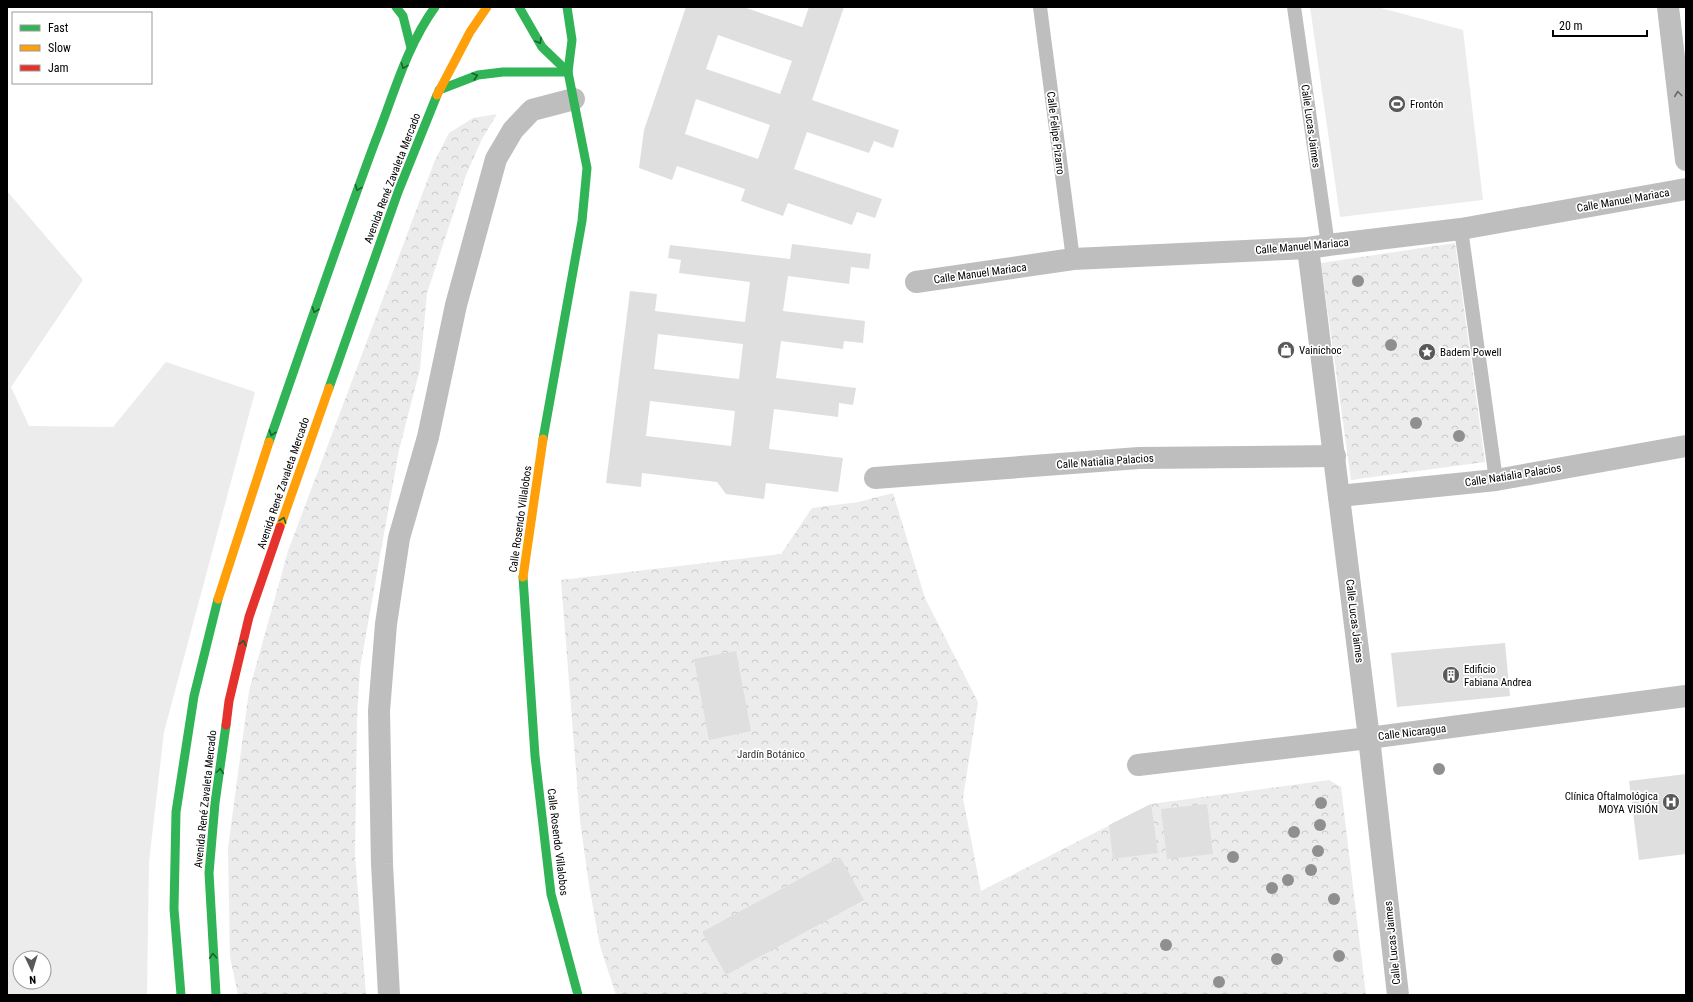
<svg xmlns="http://www.w3.org/2000/svg" width="1693" height="1002" viewBox="0 0 1693 1002" font-family="'Roboto Condensed',sans-serif">
<defs>
<pattern id="park-crowns" width="20" height="18" patternUnits="userSpaceOnUse"><rect width="20" height="18" fill="#ececec"/><path d="M2 6a3 3 0 1 1 6 0M12 15a3 3 0 1 1 6 0" fill="none" stroke="#c9c9c9"/></pattern>
</defs>
<rect width="100%" height="100%" fill="#fff"/>
<g fill="#ececec" fill-rule="evenodd">
<path d="M1310,7H1377L1463,30L1483,200L1340,217Z"/>
<path d="M7,191L83,280L11,387L29,426L113,427L166,362L255,392L164,732L149,862L147,995L7,994ZM20,958H44V982H20Z"/>
</g>
<g fill="url(#park-crowns)">
<path d="M497,114L482,139L466,175L427,293L420,369L399,450L360,668L357,721L355,854L366,995H238L230,957L228,848L249,691L288,551L435,160L449,133L473,118Z"/>
<path d="M1455,243L1485,462L1351,480L1321,263Z"/>
<path d="M893,493L925,598L978,702L963,798L981,891L1151,804L1329,780L1341,787L1366,995H616L600,946L589,885L580,821L561,580L781,554L812,508L858,502Z"/>
</g>
<g fill="#dfdfdf" fill-rule="evenodd">
<path d="M686,7H743L802,27L809,7H844L812,100L899,130L893,148L874,141L869,153L807,132L794,169L882,199L875,218L857,212L852,225L788,203L783,216L741,201L745,189L677,166L672,180L639,168L644,130ZM718,35L792,61L780,94L706,69ZM696,99L770,125L758,159L685,134Z"/>
<path d="M792,244L871,254L869,269L851,267L849,284L788,276L783,311L865,321L863,343L844,341L843,349L781,341L776,378L856,388L853,405L839,403L838,417L774,409L769,449L843,458L838,492L766,483L764,499L726,494L717,482L642,473L641,487L606,483L630,291L657,294L655,311L745,322L750,282L679,273L681,260L668,258L670,245L790,259ZM658,334L743,344L739,379L654,369ZM650,401L735,411L731,446L646,436Z"/>
<path d="M1505,643L1510,696L1397,707L1391,653Z"/>
<path d="M736,651L751,731L709,740L694,659Z"/>
<path d="M1686,774V854L1639,860L1629,781Z"/>
<path d="M1151,804L1158,853L1113,859L1109,825Z"/>
<path d="M1207,804L1213,854L1167,859L1161,809Z"/>
<path d="M840,857L864,900L726,975L702,932Z"/>
</g>
<g fill="none" stroke-linecap="round" stroke-linejoin="round">
<g stroke="#bebebe" stroke-width="14">
<path d="M1040,7L1073,259"/>
<path d="M1294,7L1328,245"/>
<path d="M1461,229L1496,480"/>
</g>
<g stroke="#bebebe" stroke-width="22">
<path d="M1668,7L1686,160"/>
<path d="M1308,248L1369,738L1398,995"/>
<path d="M916,282L1073,259L1308,248L1328,245L1461,229L1686,189"/>
<path d="M875,478L1139,458L1335,456"/>
<path d="M1339,496L1496,480L1686,446"/>
<path d="M1138,765L1369,738L1686,696"/>
<path d="M389,995L382,864L379,711L386,624L399,538L428,437L456,305L496,159L513,130L532,110L574,99"/>
</g>
<g stroke="#30b455" stroke-width="9">
<path d="M396,7L403,16L411,48"/>
<path d="M519,7L542,47L568,72"/>
<path d="M439,90L478,75L503,72H568"/>
<path d="M329,388L398,192L437,95"/>
<path d="M543,439L582,221L587,168L568,72L572,40L567,7"/>
<path d="M269,442C304,342 338,241 375,142C393,97 406,47 435,7"/>
<path d="M523,577L535,756L551,894L578,995"/>
<path d="M181,995L174,909L176,812L194,696L218,599"/>
<path d="M216,995L209,873L215,803L226,725"/>
</g>
<g stroke="#ff9f0a" stroke-width="9">
<path d="M437,95L470,32L487,7"/>
<path d="M280,527L329,388"/>
<path d="M523,577L543,439"/>
<path d="M218,599L269,442"/>
</g>
<path stroke="#e5322d" stroke-width="9" d="M226,725L229,701L249,617L280,527"/>
</g>
<g fill="#8f8f8f">
<circle cx="1358" cy="281" r="6"/>
<circle cx="1391" cy="345" r="6"/>
<circle cx="1416" cy="423" r="6"/>
<circle cx="1459" cy="436" r="6"/>
<circle cx="1439" cy="769" r="6"/>
<circle cx="1321" cy="803" r="6"/>
<circle cx="1320" cy="825" r="6"/>
<circle cx="1294" cy="832" r="6"/>
<circle cx="1318" cy="851" r="6"/>
<circle cx="1233" cy="857" r="6"/>
<circle cx="1311" cy="870" r="6"/>
<circle cx="1288" cy="880" r="6"/>
<circle cx="1272" cy="888" r="6"/>
<circle cx="1334" cy="899" r="6"/>
<circle cx="1166" cy="945" r="6"/>
<circle cx="1339" cy="956" r="6"/>
<circle cx="1277" cy="959" r="6"/>
<circle cx="1219" cy="982" r="6"/>
</g>
<defs><path id="oneway-chevron" d="M-2-3.5L2.5 0L-2 3.5" fill="none" stroke-width="1.6" stroke-linecap="round" stroke-linejoin="round"/></defs>
<g stroke="#1a632f">
<use href="#oneway-chevron" transform="translate(539 41) rotate(60)"/>
<use href="#oneway-chevron" transform="translate(404 66) rotate(111)"/>
<use href="#oneway-chevron" transform="translate(475 76) rotate(-17)"/>
<use href="#oneway-chevron" transform="translate(358 188) rotate(111)"/>
<use href="#oneway-chevron" transform="translate(315 310) rotate(109)"/>
<use href="#oneway-chevron" transform="translate(272 433) rotate(109)"/>
<use href="#oneway-chevron" transform="translate(283 520) rotate(-71)"/>
<use href="#oneway-chevron" transform="translate(243 643) rotate(-77)"/>
<use href="#oneway-chevron" transform="translate(220 771) rotate(-82)"/>
<use href="#oneway-chevron" transform="translate(213 956) rotate(-93)"/>
</g>
<use stroke="#686868" href="#oneway-chevron" transform="translate(1678 94) rotate(-97)"/>
<defs>
<symbol id="stadium-disc" viewBox="-11 -11 22 22"><circle r="9.5" fill="#595959" stroke="#fff"/><path d="M0-5a6.5 5 0 1 0 0 10a6.5 5 0 1 0 0-10ZM-3.5-1.8h7v3.6h-7Z" fill="#fff"/></symbol>
<symbol id="shop-disc" viewBox="-11 -11 22 22"><circle r="9.5" fill="#595959" stroke="#fff"/><path d="M-5-2.5h2.3a2.7 3.5 0 0 1 5.4 0H5L5.5 6h-11ZM-1.5-2.5h3a1.5 2.3 0 0 0-3 0Z" fill="#fff"/></symbol>
<symbol id="sight-disc" viewBox="-11 -11 22 22"><circle r="9.5" fill="#595959" stroke="#fff"/><path d="M0-6L1.8-2.2L6-1.7L2.9 1.2L3.7 5.4L0 3.3L-3.7 5.4L-2.9 1.2L-6-1.7L-1.8-2.2Z" fill="#fff"/></symbol>
<symbol id="building-disc" viewBox="-11 -11 22 22"><circle r="9.5" fill="#595959" stroke="#fff"/><path d="M-4-6H4V6H1V3H-1V6H-4ZM-2.5-4.3h1.7v1.8h-1.7ZM.8-4.3h1.7v1.8H.8ZM-2.5-1h1.7V.8h-1.7ZM.8-1h1.7V.8H.8Z" fill="#fff"/></symbol>
<symbol id="hospital-disc" viewBox="-11 -11 22 22"><circle r="9.5" fill="#595959" stroke="#fff"/><path d="M-5-5h3v3.5h4V-5h3V5h-3V1.5h-4V5h-3Z" fill="#fff"/></symbol>
</defs>
<g fill-rule="evenodd">
<use href="#stadium-disc" x="1387" y="94" width="20" height="20"/>
<use href="#shop-disc" x="1276" y="340" width="20" height="20"/>
<use href="#sight-disc" x="1417" y="342" width="20" height="20"/>
<use href="#building-disc" x="1441" y="665" width="20" height="20"/>
<use href="#hospital-disc" x="1661" y="792" width="20" height="20"/>
</g>
<g text-anchor="middle" stroke-width="3.5" stroke-linejoin="round" paint-order="stroke">
<g font-size="11" fill="#000" stroke="#fff" text-anchor="start">
<text x="1410" y="108">Frontón</text>
<text x="1299" y="354">Vainichoc</text>
<text x="1440" y="356">Badem Powell</text>
<text x="1464" y="673">Edificio<tspan x="1464" dy="13">Fabiana Andrea</tspan></text>
<text x="1658" y="800" text-anchor="end">Clínica Oftalmológica<tspan x="1658" dy="13">MOYA VISIÓN</tspan></text>
</g>
<g font-size="11" fill="#000" stroke="#fff">
<text transform="translate(1311 126) rotate(82)" y="4">Calle Lucas Jaimes</text>
<text transform="translate(1056 133) rotate(83)" y="4">Calle Felipe Pizarro</text>
<text transform="translate(392 178) rotate(-69)" y="4">Avenida René Zavaleta Mercado</text>
<text transform="translate(1623 200) rotate(-10)" y="4">Calle Manuel Mariaca</text>
<text transform="translate(1302 246) rotate(-5)" y="4">Calle Manuel Mariaca</text>
<text transform="translate(980 273) rotate(-8)" y="4">Calle Manuel Mariaca</text>
<text transform="translate(1105 461) rotate(-4)" y="4">Calle Natialia Palacios</text>
<text transform="translate(1513 475) rotate(-9)" y="4">Calle Natialia Palacios</text>
<text transform="translate(283 483) rotate(-71)" y="4">Avenida René Zavaleta Mercado</text>
<text transform="translate(520 519) rotate(-82)" y="4">Calle Rosendo Villalobos</text>
<text transform="translate(1355 621) rotate(83)" y="4">Calle Lucas Jaimes</text>
<text transform="translate(1412 732) rotate(-7)" y="4">Calle Nicaragua</text>
<text transform="translate(205 799) rotate(-84)" y="4">Avenida René Zavaleta Mercado</text>
<text transform="translate(558 842) rotate(83)" y="4">Calle Rosendo Villalobos</text>
<text transform="translate(1392 943) rotate(-96)" y="4">Calle Lucas Jaimes</text>
</g>
<g font-size="11" fill="#333" stroke="#fff">
<text x="771" y="758">Jardín Botánico</text>
</g>
</g>
<rect width="1693" height="1002" fill="none" stroke="#000000" stroke-width="16"/>
<rect x="12" y="12" width="140" height="72" fill="#ffffff" stroke="#999999"/>
<rect x="20" y="25" width="20" height="6" fill="#30b455" stroke="#999999"/>
<text x="48" y="32" font-size="12" fill="#000000">Fast</text>
<rect x="20" y="45" width="20" height="6" fill="#ff9f0a" stroke="#999999"/>
<text x="48" y="52" font-size="12" fill="#000000">Slow</text>
<rect x="20" y="65" width="20" height="6" fill="#e5322d" stroke="#999999"/>
<text x="48" y="72" font-size="12" fill="#000000">Jam</text>
<g transform="translate(32 970) rotate(176)"><circle r="19" fill="#ffffff" stroke="#999999"/>
<path d="M0-3L7 15L0 10L-7 15Z" fill="#595959"/>
<text y="-6" font-size="11" font-weight="bold" text-anchor="middle" fill="#000000">N</text>
</g>
<path d="M1553 30v6h94v-6" fill="none" stroke="#000000" stroke-width="2"/>
<text x="1559" y="30" font-size="12" fill="#000000" stroke="#ffffff" stroke-width="3" paint-order="stroke">20 m</text>
</svg>
